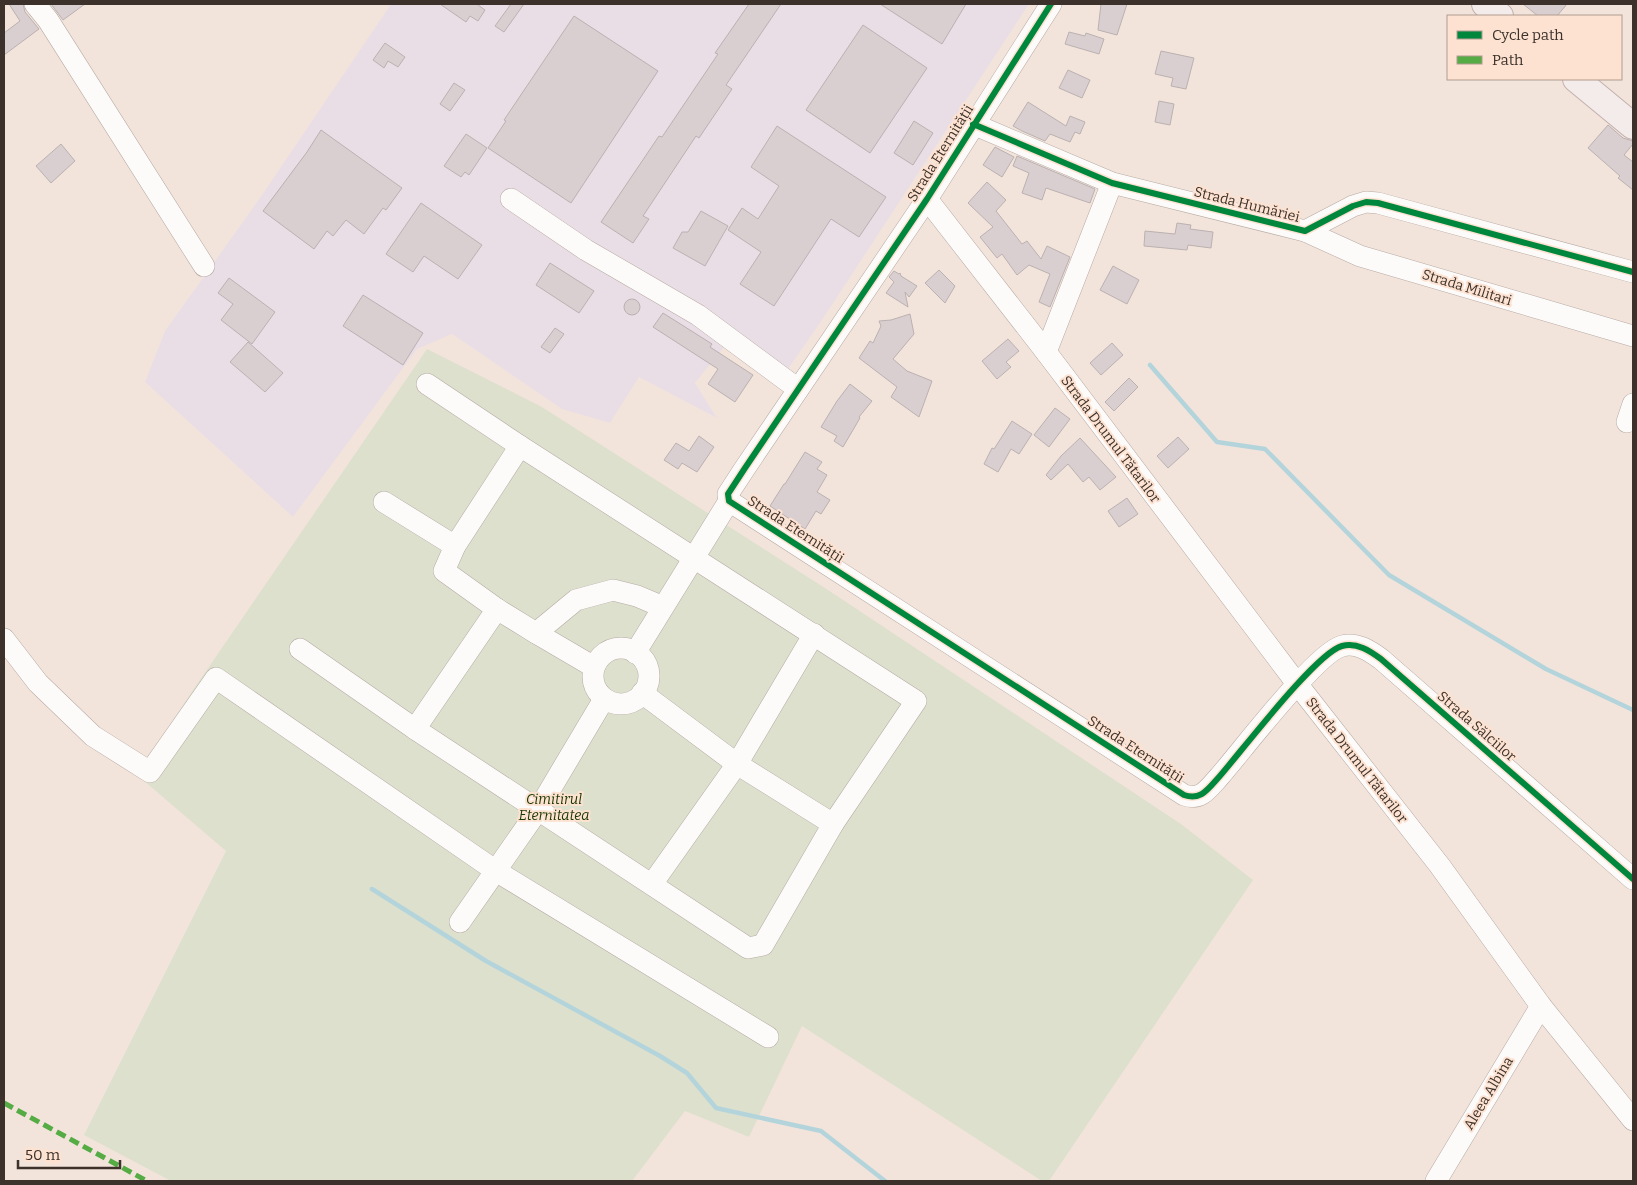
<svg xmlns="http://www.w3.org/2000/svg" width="1637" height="1185" viewBox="0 0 1637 1185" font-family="Bitter,serif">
<rect width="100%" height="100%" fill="#f3e4db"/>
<path fill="#eadee6" d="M391,4H1029L822,320L777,385L757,372L725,346L695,383L717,418L639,377L610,423L562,409L452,334L417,349L293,517L145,382L165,331L262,195Z"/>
<path fill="#dde0cd" d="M427,349L542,407L825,588L1181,824L1253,880L1049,1181H1042L802,1026L749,1137L685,1111L632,1181H171L84,1135L226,851L137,775L193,690Z"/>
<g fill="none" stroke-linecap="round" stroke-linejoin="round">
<g stroke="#b4d4dc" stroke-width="4.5">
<path d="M1150,365L1217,442L1265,449L1389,575L1546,669L1633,710"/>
<path d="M372,889L486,961L660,1056L687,1073L716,1108L821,1131L885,1181"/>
</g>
</g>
<g fill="#dacfd0" stroke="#bbb1b1">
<path d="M9,4H23L25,12L39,29L4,55V33L20,21Z"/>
<path d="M51,4H85L63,20Z"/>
<path d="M440,4H479L478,5L485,10L478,21L470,16L466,22Z"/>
<path d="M511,4H524L504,32L495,26Z"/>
<path d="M749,4H781L726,85L732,89L699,138L696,136L643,216L649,219L633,243L601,222L659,136L662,137L718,54L715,53Z"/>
<path d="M880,4H966L942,44Z"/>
<path d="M1101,4H1127L1117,35L1098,30Z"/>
<path d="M1523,4H1567L1557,16H1538Z"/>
<path d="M574,16L658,71L571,203L488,148L506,121L504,120Z"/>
<path d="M863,25L927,68L870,153L806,110Z"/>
<path d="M1069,32L1085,36L1086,33L1104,39L1099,54L1065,44Z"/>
<path d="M385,43L405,57L398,67L388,61L384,68L373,60Z"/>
<path d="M1161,51L1194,58L1186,89L1171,86L1173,78L1155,74Z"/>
<path d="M1068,70L1090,80L1082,98L1059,88Z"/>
<path d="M454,83L465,90L450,111L440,104Z"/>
<path d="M1159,101L1174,104L1170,125L1155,122Z"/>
<path d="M1028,102L1066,126L1070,116L1085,122L1080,134L1075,132L1070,142L1050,134L1045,141L1022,131L1013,126Z"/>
<path d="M914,121L933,133L913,165L894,153Z"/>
<path d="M1608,125L1623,138L1633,141V144L1624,155L1633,162V190L1618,178L1620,176L1588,148Z"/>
<path d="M777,126L886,197L859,237L831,219L774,306L740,284L761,252L728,230L742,208L758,219L779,186L751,167Z"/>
<path d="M321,130L402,188L386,210L383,208L364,234L346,220L333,236L327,231L314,249L263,211L307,152Z"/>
<path d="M466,134L487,148L469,175L465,172L461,177L444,166Z"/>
<path d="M61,144L75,161L51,183L36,166Z"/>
<path d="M995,147L1014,157L1002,177L983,165Z"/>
<path d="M1017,156L1095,189L1090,203L1046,188L1042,200L1022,193L1029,173L1013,166Z"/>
<path d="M987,182L1006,200L996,211L1022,244L1027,241L1041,259L1047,246L1070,257L1050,307L1039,302L1050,274L1029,265L1017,275L1002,254L997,258L980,237L993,227L968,203Z"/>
<path d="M421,203L482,245L458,279L424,256L413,272L386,254Z"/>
<path d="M701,211L728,226L705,266L673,248L682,232H688Z"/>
<path d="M1177,223L1191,225L1190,229L1213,232L1211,248L1188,245L1187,250L1144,246L1145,231L1175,234Z"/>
<path d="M550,263L594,291L579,313L536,285Z"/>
<path d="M1113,266L1139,280L1127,304L1100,290Z"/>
<path d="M939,270L955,286L945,303L925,283Z"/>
<path d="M894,271L899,274L900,273L901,276L917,286L909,297L905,292L908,307L886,293L894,282L889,277Z"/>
<path d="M229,278L275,312L252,344L221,320L233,304L218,293Z"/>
<path d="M363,295L423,333L403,365L343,326Z"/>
<circle cx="632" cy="307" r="8"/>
<path d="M663,313L712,344L710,347L753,375L735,402L708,384L718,369L653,327Z"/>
<path d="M910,314L914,334L893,359L907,371L932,381L919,417L891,397L897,387L859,358L870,341L873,343L881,326L879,321L891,320Z"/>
<path d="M555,328L564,334L550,353L541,347Z"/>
<path d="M1008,339L1019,351L1006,362L1011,367L997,379L982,361Z"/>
<path d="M248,342L283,373L265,392L230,362Z"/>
<path d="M1112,343L1123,355L1101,375L1090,363Z"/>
<path d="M1129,378L1138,387L1114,411L1105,402Z"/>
<path d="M850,384L872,401L859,417L860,418L843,447L834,441L837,436L821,427L837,401Z"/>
<path d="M1055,408L1070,419L1049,447L1034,435Z"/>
<path d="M1012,421L1032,434L1019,454L1011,449L998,472L984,464L992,448L994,449Z"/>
<path d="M699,436L714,447L697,472L682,463L678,469L664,460L676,443L689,451Z"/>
<path d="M1178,437L1189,449L1168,468L1157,456Z"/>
<path d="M1080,438L1116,477L1100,490L1089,477L1083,482L1068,464L1051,480L1046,475L1061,456Z"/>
<path d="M805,452L822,462L817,469L827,475L817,492L830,500L821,514L816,511L805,529L770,506L784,484H785Z"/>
<path d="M1127,498L1138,514L1119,527L1108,511Z"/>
</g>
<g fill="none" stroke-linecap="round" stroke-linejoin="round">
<defs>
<g id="minor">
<path d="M35,4L48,20L204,266"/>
<path d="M1051,4L927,199L745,468L728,494L729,501L1184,795C1201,801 1208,789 1219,777C1241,752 1316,653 1342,646C1357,642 1370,651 1381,659L1633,879"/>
<path d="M973,124L1112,183L1305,231L1353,206L1366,202L1378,203L1633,272"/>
<path d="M511,199L586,250L698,315L798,389"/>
<path d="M927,199L1046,352L1298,685L1440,866L1541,1006L1633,1120"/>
<path d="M1305,231L1360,256L1633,336"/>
<path d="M1046,352L1112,183"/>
<path d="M1627,422L1633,404"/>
<path d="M520,446L455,546L444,571L497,609L536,633"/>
<path d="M384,502L455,546"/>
<path d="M4,639L38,683L93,736L150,772L216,678L496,871L768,1037"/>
<circle cx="621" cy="676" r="28"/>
<path d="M300,649L415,729L748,948L763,945L833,824L916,701L520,446L427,384"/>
<path d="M635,653L729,501"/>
<path d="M594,667L536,633L576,600L613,590L637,596L663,607"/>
<path d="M642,693L737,764L833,824"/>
<path d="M415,729L497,609"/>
<path d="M652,884L737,764L814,634"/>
<path d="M460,922L538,810L604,699"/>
<path d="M1436,1181L1541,1006"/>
</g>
<g id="major">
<path d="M1485,4L1500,16"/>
<path d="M1576,79L1633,126"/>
</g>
</defs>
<use href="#minor" stroke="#b6aba4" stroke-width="22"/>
<use href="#major" stroke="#c3b0ae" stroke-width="28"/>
<use href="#minor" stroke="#fdfbfa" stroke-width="21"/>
<use href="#major" stroke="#f4ebeb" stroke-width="26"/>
<path stroke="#55ac44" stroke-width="5" stroke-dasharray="10 5" stroke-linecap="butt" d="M4,1103L147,1181"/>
<defs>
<g id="cycleway">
<path d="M1051,4L927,199L745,468L728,494L729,501L1184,795C1201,801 1208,789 1219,777C1241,752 1316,653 1342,646C1357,642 1370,651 1381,659L1633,879"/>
<path d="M973,124L1112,183L1305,231L1353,206L1366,202L1378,203L1633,272"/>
</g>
</defs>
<use href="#cycleway" stroke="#fde2d1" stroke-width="9"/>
<use href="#cycleway" stroke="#00873e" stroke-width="6"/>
</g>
<g text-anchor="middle" stroke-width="4" stroke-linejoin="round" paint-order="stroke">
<g font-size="14" fill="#3c322b" stroke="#fde2d1">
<text transform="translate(940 153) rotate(-58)" y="5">Strada Eternității</text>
<text transform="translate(1247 204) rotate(14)" y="5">Strada Humăriei</text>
<text transform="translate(1467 287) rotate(17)" y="5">Strada Militari</text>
<text transform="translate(1111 439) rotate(53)" y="5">Strada Drumul Tătarilor</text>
<text transform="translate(796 529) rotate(33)" y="5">Strada Eternității</text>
<text transform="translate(1477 726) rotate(41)" y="5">Strada Sălciilor</text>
<text transform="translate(1136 749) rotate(33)" y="5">Strada Eternității</text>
<text transform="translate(1357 760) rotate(52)" y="5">Strada Drumul Tătarilor</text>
<text transform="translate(1488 1093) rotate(-59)" y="5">Aleea Albina</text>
</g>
<g font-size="14" font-style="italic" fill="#1a3800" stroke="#fde2d1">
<text x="554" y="804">Cimitirul<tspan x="554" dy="16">Eternitatea</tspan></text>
</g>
</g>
<rect width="1637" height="1185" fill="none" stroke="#3c322b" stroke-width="10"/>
<rect x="1447" y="15" width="175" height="65" fill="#fde2d1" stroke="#b09c8f"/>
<rect x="1457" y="31" width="25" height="8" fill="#00873e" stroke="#b09c8f"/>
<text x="1492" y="40" font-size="15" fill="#3c322b">Cycle path</text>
<rect x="1457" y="56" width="25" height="8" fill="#55ac44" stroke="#b09c8f"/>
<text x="1492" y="65" font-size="15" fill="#3c322b">Path</text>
<path d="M18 1160v8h102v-8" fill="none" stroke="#3c322b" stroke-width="2.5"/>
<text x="25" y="1160" font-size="15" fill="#3c322b" stroke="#fde2d1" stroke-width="4" paint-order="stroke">50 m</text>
</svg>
